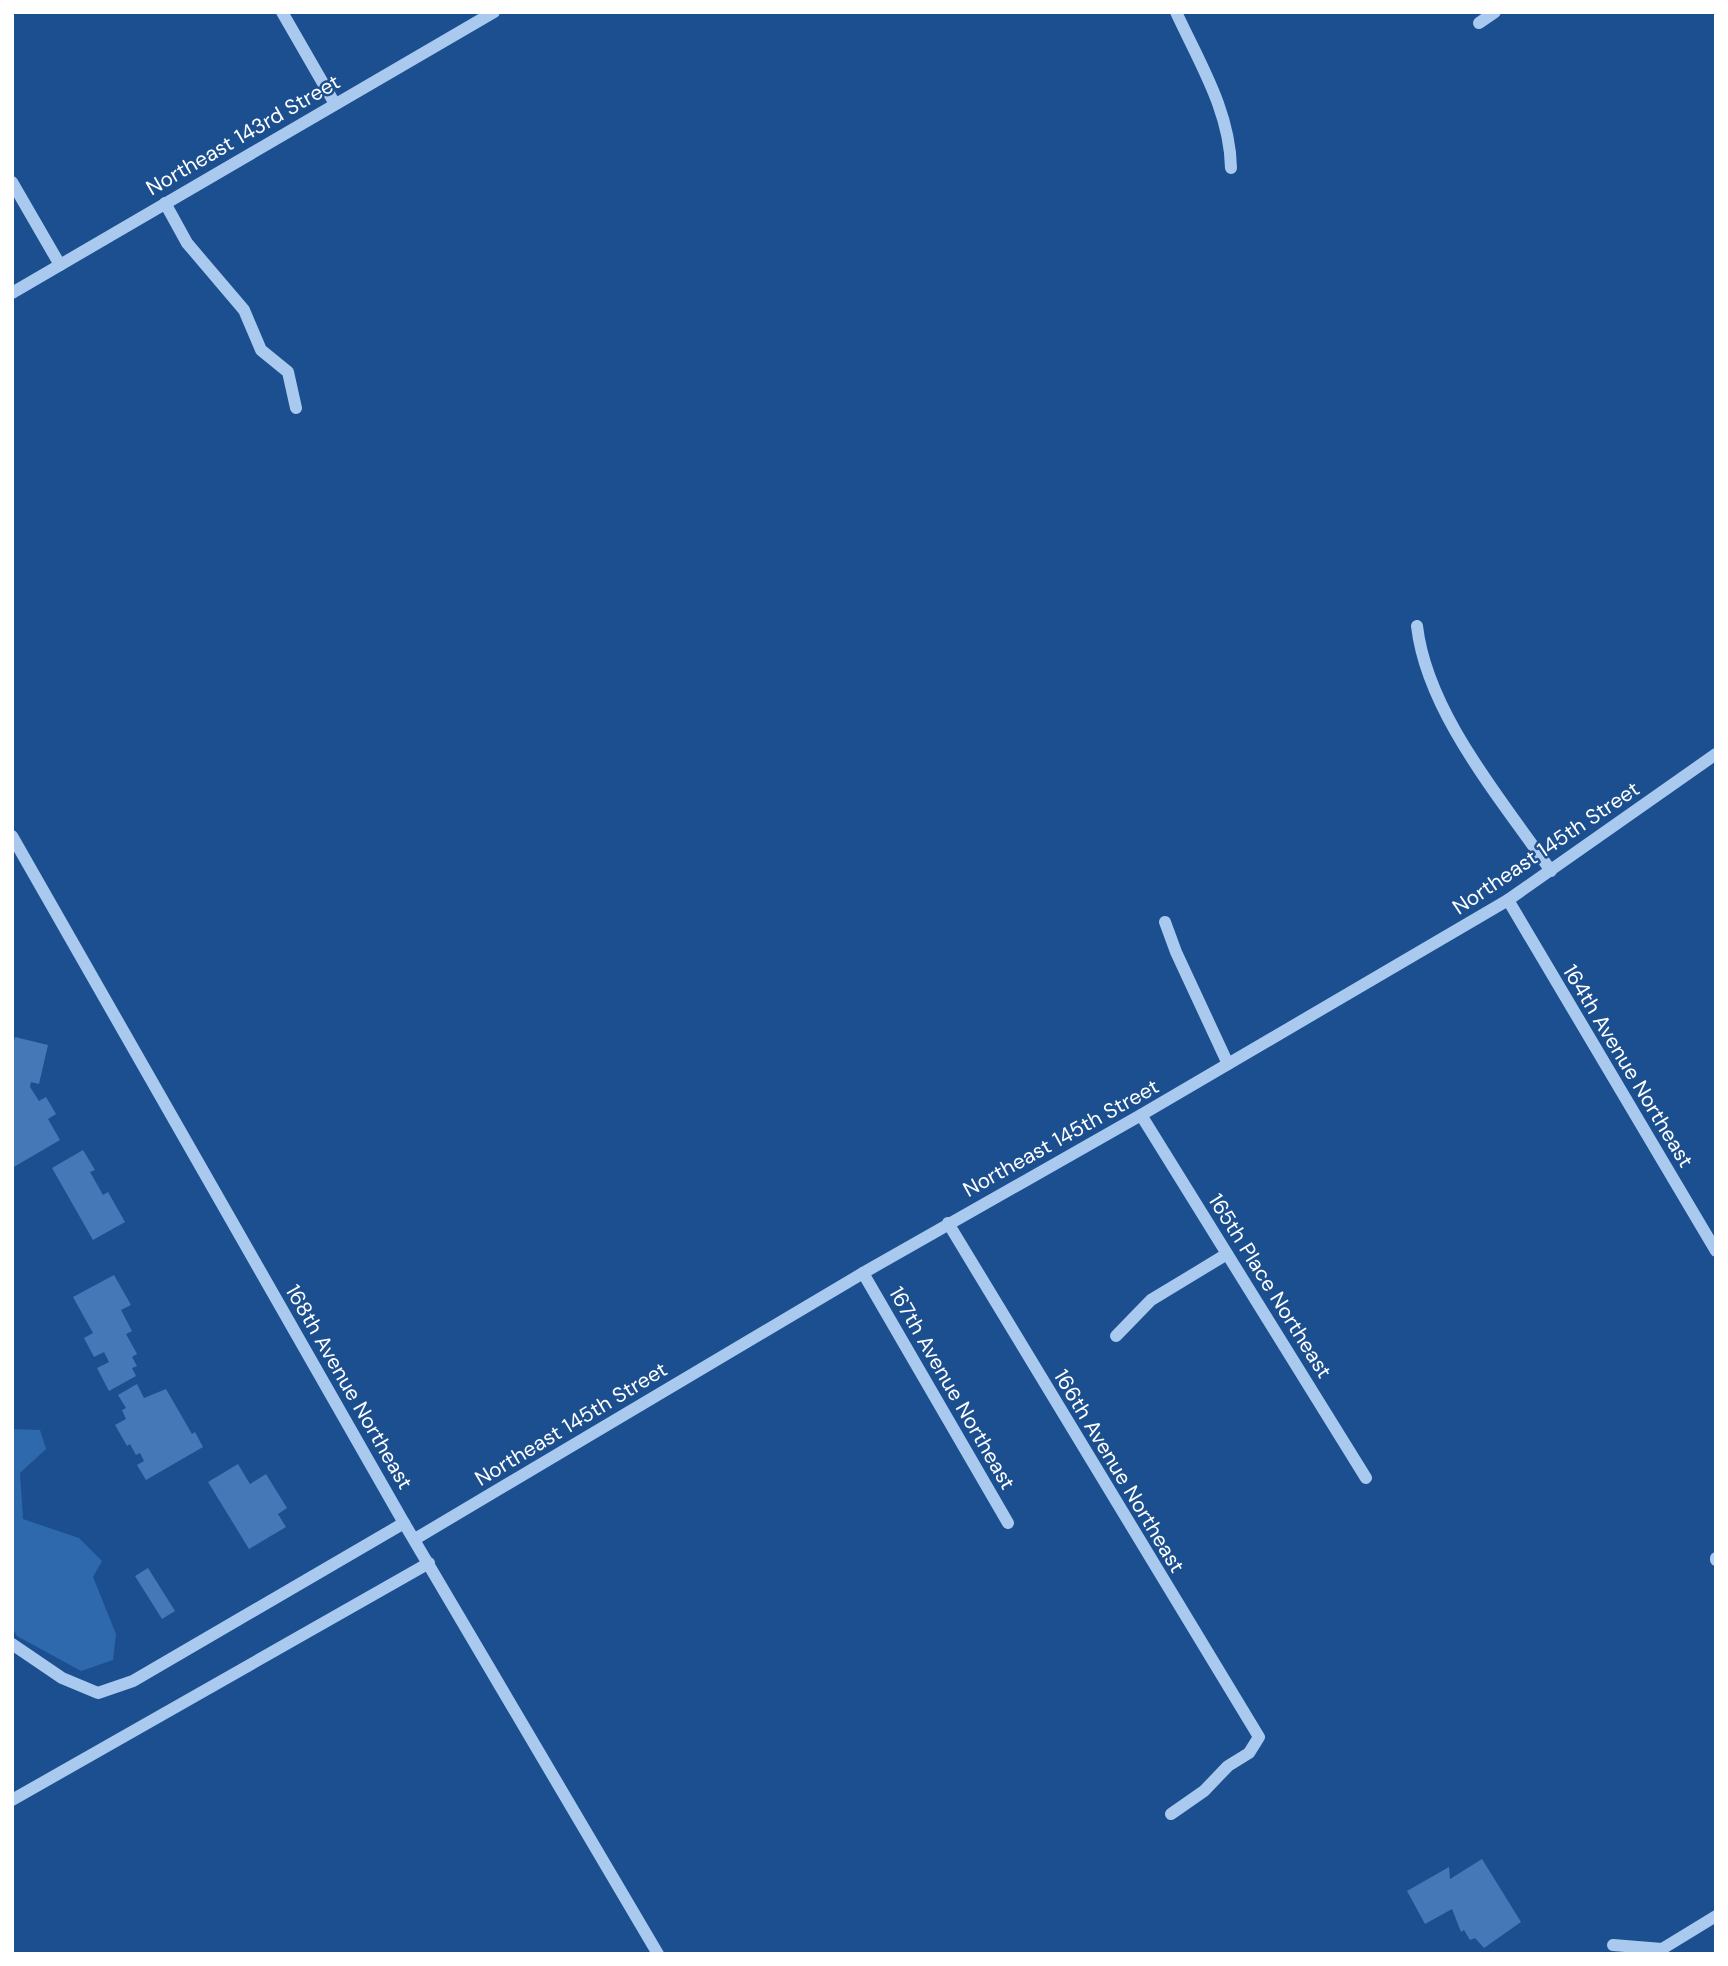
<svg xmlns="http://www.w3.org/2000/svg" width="1728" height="1966" viewBox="0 0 1728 1966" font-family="'DM Sans',sans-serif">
<rect width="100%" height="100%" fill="#1b4f8f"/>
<path fill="#2e69ad" d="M12,1429L40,1430L46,1449L20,1473L23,1519L79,1538L102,1561L93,1577L116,1634L113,1660L81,1671L17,1636L12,1627Z"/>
<g fill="#4478b7">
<path d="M15,1037L48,1045L39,1084L31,1082L30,1087L39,1101L46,1097L56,1114L48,1119L60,1140L12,1168V1049Z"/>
<path d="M83,1150L95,1170L90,1172L103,1195L108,1192L125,1222L93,1240L52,1168Z"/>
<path d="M114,1275L131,1305L121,1310L132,1331L126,1334L137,1354L132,1357L137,1366L132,1368L136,1376L109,1391L97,1368L109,1362L104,1352L94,1357L84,1338L93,1333L73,1297Z"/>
<path d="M137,1384L144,1398L166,1389L192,1434L195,1432L203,1447L146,1480L137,1465L144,1461L140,1453L136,1455L130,1444L127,1446L115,1425L126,1419L122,1410L126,1408L118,1395Z"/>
<path d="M238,1464L250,1484L266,1474L287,1508L278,1514L286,1527L249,1549L208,1482Z"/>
<path d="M148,1568L175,1611L162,1619L135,1576Z"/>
<path d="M1482,1859L1521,1922L1484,1948L1475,1938L1470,1940L1464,1930L1461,1932L1452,1909L1425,1924L1407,1891L1449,1867L1450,1879Z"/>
</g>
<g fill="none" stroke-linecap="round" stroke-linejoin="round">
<g stroke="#a9c9ee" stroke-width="12">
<path d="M282,12L335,104"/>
<path d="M1176,12C1199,62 1230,111 1231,168"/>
<path d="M1479,23L1495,12"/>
<path d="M12,182L60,265"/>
<path d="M165,203L187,243L244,310L261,350L288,372L296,408"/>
<path d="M12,293L494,12"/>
<path d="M1417,626C1427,713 1502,800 1551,871"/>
<path d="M12,836L404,1523L658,1954"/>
<path d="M1508,900L1716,1251"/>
<path d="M1165,922L1176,952L1228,1064"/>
<path d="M1141,1115L1366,1478"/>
<path d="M948,1223L1259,1737L1249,1753L1228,1766L1204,1791L1171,1814"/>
<path d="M863,1273L1008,1523"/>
<path d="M1116,1336L1151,1300L1227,1254"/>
<path d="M415,1539L863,1273L1141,1115L1508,900L1716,754"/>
<path d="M1716,1558V1560"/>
<path d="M12,1644L62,1678L98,1693L133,1681L404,1523"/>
<path d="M12,1800L429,1563"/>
<path d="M1613,1945L1662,1949L1716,1916"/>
</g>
</g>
<g text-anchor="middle" stroke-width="5" stroke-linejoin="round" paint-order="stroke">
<g font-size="21" fill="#fff" stroke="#1b4f8f">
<text transform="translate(243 135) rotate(-30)" y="7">Northeast 143rd Street</text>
<text transform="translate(1546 848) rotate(-34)" y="7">Northeast 145th Street</text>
<text transform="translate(1628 1066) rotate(59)" y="7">164th Avenue Northeast</text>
<text transform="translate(1061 1138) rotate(-29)" y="7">Northeast 145th Street</text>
<text transform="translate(1270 1286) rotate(58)" y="7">165th Place Northeast</text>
<text transform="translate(349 1387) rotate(60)" y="7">168th Avenue Northeast</text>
<text transform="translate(952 1388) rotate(60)" y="7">167th Avenue Northeast</text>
<text transform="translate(571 1424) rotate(-31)" y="7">Northeast 145th Street</text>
<text transform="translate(1119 1471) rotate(59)" y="7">166th Avenue Northeast</text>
</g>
</g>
<rect width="1728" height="1966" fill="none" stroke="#ffffff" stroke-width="28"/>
</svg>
